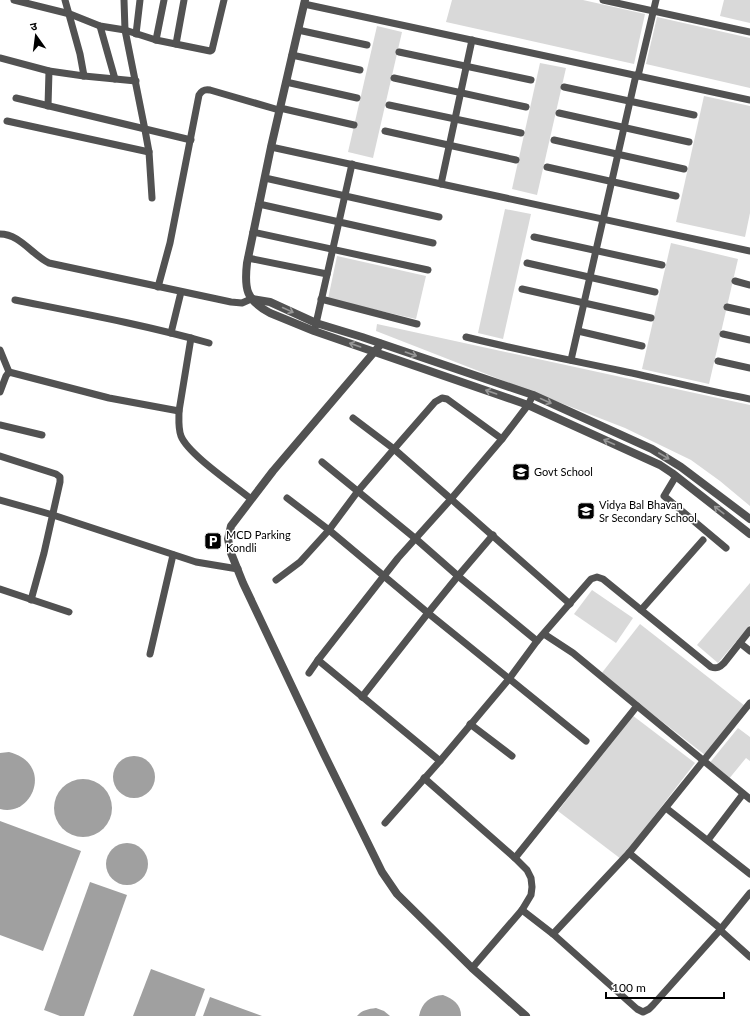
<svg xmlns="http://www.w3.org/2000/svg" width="750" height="1016" viewBox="0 0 750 1016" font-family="Lato,'Noto Sans Devanagari',sans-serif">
<rect width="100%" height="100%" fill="#fff"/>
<g fill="#d9d9d9">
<path d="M452,0H583L645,14L634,64L446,22Z"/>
<path d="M724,0H750V23L720,16Z"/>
<path d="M657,17L750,38V88L646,64Z"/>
<path d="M377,26L402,32L373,158L348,152Z"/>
<path d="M540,63L566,68L537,195L512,189Z"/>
<path d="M704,96L750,106V213L745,237L676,222Z"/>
<path d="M505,209L531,214L503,339L478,333Z"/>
<path d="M671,243L738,259L709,384L642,369Z"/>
<path d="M337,256L426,276L416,319L328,299Z"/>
<path d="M377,324L750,405V506L720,481L691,460L625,428L376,331Z"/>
<path d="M750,583V625L718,663L697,645Z"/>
<path d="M592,590L633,618L616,643L574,614Z"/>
<path d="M640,624L745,706L705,755L601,674Z"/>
<path d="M632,715L695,763L621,859L558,811Z"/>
<path d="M738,728L750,737V761L746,758L728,780L708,765Z"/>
</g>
<g fill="#a0a0a0">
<path d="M9,752C55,764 32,818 0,809V753Z"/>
<circle cx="134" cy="777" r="21"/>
<circle cx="83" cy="808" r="29"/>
<path d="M0,821L81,851L43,951L0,935Z"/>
<circle cx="127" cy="864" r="21"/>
<path d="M90,882L127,895L84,1016H60L44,1010Z"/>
<path d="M151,969L205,989L195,1016H133Z"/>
<path d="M443,995C453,999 461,1004 461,1016H419C422,1002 430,996 443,995Z"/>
<path d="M210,997L262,1016H203Z"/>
<path d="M376,1008L384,1011L390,1016H357C362,1010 368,1009 376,1008Z"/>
</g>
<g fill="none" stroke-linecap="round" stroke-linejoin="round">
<g stroke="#525252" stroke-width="7">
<path d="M14,0L70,14L100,26L125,30L156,40L210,51L212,50L224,0"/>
<path d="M65,0L80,54L84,76"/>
<path d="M124,0L125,30L145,130L149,152L152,198"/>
<path d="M603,0L750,32"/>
<path d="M304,4L750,100"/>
<path d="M100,26L115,79"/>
<path d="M298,30L367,45"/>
<path d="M136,34L140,0"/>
<path d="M156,40L164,0"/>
<path d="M176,44L184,0"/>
<path d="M399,52L531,80"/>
<path d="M292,55L360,70"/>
<path d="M0,58L49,71L84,76L136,81"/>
<path d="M638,76L656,0"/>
<path d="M394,78L526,107"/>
<path d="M286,82L357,98"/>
<path d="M564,87L694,115"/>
<path d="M16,98L191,140"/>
<path d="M389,105L521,133"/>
<path d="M48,106L49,71"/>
<path d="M280,108L354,125"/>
<path d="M559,113L689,142"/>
<path d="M7,121L149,152"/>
<path d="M385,131L516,160"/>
<path d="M554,140L684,169"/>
<path d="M271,147L750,251"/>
<path d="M547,167L676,196"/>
<path d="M265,178L439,217"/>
<path d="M441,184L472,40"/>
<path d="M259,204L433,243"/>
<path d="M253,232L428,270"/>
<path d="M0,234C20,234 32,255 49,263L231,302L242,303L251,299"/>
<path d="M534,237L662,265"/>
<path d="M248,258L327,274"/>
<path d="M527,263L655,292"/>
<path d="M735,281L750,285"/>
<path d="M158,287L170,243L199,95C202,90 205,89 210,90L279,110"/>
<path d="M522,289L651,318"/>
<path d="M321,299L417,324"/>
<path d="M15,300C80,313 145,325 209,343"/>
<path d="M727,307L750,312"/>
<path d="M315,328L352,164"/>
<path d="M578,331L642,346"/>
<path d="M171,333L181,292"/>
<path d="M723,334L750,340"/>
<path d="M466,337C518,350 570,360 622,371C665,380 707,391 750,399"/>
<path d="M191,338L179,411C179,419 178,428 181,436C188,454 234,485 251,499"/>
<path d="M0,350L9,372"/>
<path d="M571,360L636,75"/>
<path d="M718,361L750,368"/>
<path d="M0,392L6,376L9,372L109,398L179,411"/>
<path d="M533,395L528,405L502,439L451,499L570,604"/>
<path d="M0,425L42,435"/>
<path d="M0,456L56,474L60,477V482L44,553L31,600"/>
<path d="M676,476L664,496L726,548"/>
<path d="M287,498L329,530L428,613L458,576L416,539L322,462"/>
<path d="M0,500L53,515L196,562L238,569"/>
<path d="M493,535L458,576L537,641"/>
<path d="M276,580L300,562L329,530L358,491L394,449L353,418"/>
<path d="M0,589L69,612"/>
<path d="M641,610L703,540"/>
<path d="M544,634L573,653L750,799"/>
<path d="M740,643L750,651"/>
<path d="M150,654L173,555"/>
<path d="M318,660L398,558L451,499L394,449L435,402L442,398L447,399L502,439"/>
<path d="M309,673L318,660L440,761"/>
<path d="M362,697L428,613L586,741"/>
<path d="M470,724L512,756"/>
<path d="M424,778L515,858L527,870L531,878L532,887L531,895L522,910L472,968"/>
<path d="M666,808L750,874"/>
<path d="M385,823L440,761L509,679L537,641L591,579L597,577L603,579L711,667C717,669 720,667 724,663L750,630"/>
<path d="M708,840L743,794"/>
<path d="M515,858L637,706"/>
<path d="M522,910L553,934L637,1009L643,1012L649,1009L653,1005L720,930L750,893"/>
<path d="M721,929L629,853L750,703"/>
<path d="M720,930L750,957"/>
<path d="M553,934L629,853"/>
</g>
<g stroke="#525252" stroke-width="8">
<path d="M305,0L271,147L247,263C244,289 246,300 270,313L314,331L528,405L660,465L672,473L750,534"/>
<path d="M252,299L270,302L316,323L362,337L533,395L652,449L681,467L750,519"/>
<path d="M381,344L273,471L231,526L228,539L231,553L243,583L323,752L382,872L397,894L472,968L526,1016"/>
</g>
</g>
<defs><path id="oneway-shaft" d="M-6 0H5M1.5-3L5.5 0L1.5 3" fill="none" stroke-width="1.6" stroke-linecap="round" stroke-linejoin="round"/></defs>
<g stroke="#979797">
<use href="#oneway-shaft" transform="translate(288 310) rotate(25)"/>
<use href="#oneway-shaft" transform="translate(355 345) rotate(-161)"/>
<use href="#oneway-shaft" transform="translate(411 354) rotate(19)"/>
<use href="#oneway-shaft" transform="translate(491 392) rotate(-161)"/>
<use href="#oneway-shaft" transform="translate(546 401) rotate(24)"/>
<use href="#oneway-shaft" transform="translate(609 442) rotate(-156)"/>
<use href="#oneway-shaft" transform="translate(664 456) rotate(30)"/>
<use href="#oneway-shaft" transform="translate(719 510) rotate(-142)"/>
</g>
<defs>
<symbol id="school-square" viewBox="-11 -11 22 22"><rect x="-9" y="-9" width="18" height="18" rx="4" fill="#000" stroke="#fff"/><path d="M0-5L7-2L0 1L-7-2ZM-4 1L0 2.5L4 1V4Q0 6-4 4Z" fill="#fff"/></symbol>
<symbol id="parking-square" viewBox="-11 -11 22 22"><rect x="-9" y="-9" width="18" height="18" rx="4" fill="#000" stroke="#fff"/><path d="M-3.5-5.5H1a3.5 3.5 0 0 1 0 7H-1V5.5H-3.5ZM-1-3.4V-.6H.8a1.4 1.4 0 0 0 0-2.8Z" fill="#fff"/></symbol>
</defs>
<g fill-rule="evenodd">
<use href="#school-square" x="511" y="462" width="20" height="20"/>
<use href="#school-square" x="576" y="501" width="20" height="20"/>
<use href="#parking-square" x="203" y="531" width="20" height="20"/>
</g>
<g text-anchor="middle" stroke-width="3" stroke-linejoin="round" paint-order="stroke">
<g font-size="11" fill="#000" stroke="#fff" text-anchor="start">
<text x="534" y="476">Govt School</text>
<text x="599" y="509">Vidya Bal Bhavan<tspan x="599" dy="13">Sr Secondary School</tspan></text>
<text x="226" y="539">MCD Parking<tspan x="226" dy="13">Kondli</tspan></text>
</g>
</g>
<g transform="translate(36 36) rotate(346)" stroke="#ffffff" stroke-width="3" paint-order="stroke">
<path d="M0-3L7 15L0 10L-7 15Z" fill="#000000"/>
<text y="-6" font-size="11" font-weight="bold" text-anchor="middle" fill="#000000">उ</text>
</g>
<path d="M606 992v6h118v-6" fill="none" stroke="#000000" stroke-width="2"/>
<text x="612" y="992" font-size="12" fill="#000000" stroke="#ffffff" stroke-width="3" paint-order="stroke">100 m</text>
</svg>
